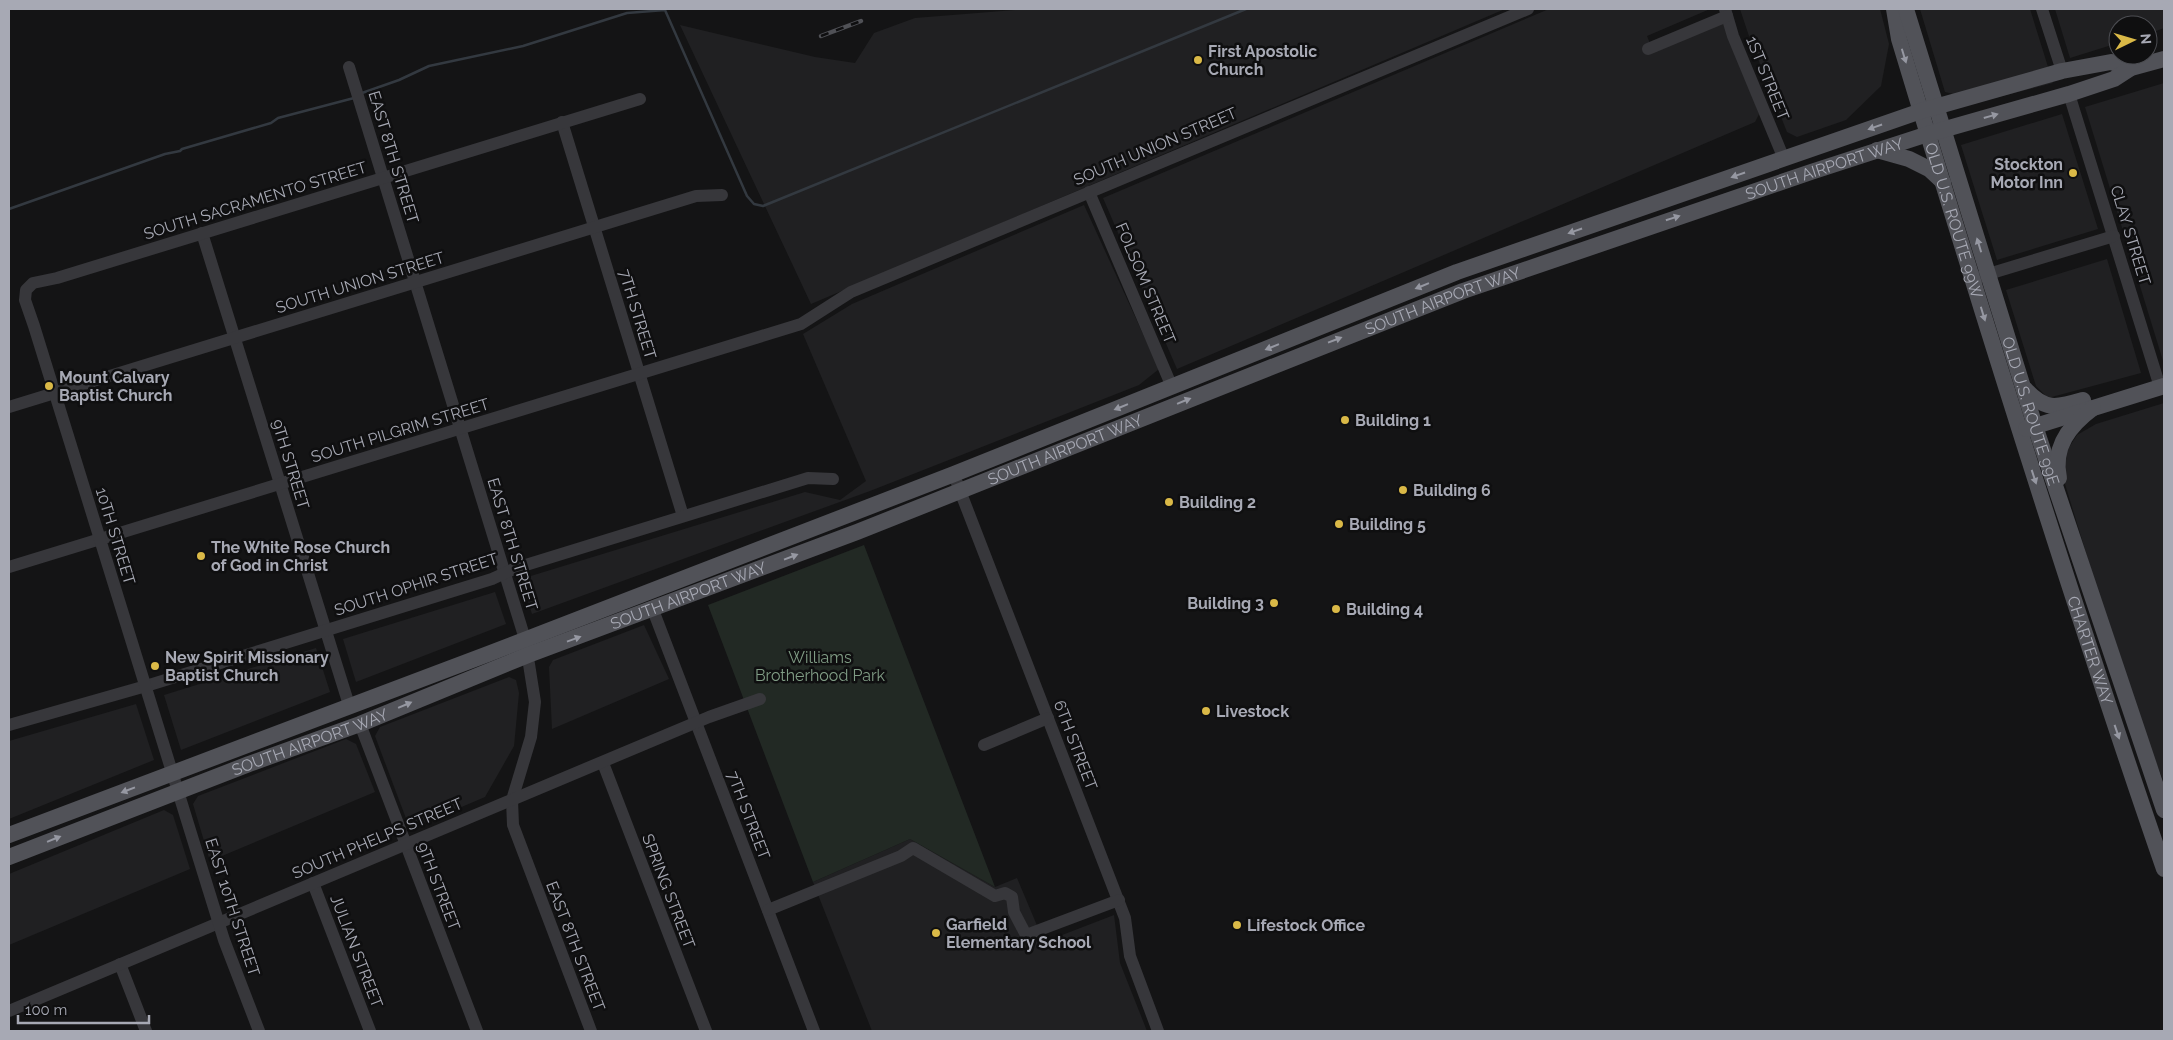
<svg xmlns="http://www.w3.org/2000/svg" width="2173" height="1040" viewBox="0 0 2173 1040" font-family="Raleway,sans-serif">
<rect width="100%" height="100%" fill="#141415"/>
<g fill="#202022">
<path d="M1026,9H1505L811,304L680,25L815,57L855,63L874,33L915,18Z"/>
<path d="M1549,9H1710L1647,36L1651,46L1723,16L1759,114L1755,122L1177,369L1103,198Z"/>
<path d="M1740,9H1880L1889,44L1881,86L1846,120L1797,137L1787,132L1749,36Z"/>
<path d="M1920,9H2030L2053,83L1983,101L1945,92Z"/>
<path d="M2055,9H2164V28L2148,34V25H2118V43L2070,58Z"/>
<path d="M2164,83V364L2085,107Z"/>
<path d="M2062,114L2098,229L1997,260L1961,145Z"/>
<path d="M1084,205L1159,369L1139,385L870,491L532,614L521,579L805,492L840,500L866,481L803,334L852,304Z"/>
<path d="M2107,259L2141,373L2048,398L2036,386L2006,290Z"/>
<path d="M2164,403V782L2134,710L2065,484V454L2077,435L2096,424Z"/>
<path d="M495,592L506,624L356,682L343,639Z"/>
<path d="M644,625L669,679L552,729L549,667L553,660Z"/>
<path d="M316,648L330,692L181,750L164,695Z"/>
<path d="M509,677L516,680L519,693L514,746L485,797L417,826L407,821L375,736L380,727Z"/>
<path d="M136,704L154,760L9,819V741Z"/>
<path d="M346,739L356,744L375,792L210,861L193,804L198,796Z"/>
<path d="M164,810L173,815L190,869L9,945V874Z"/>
<path d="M910,839L995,887L1017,878L1044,942L1114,915L1120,963L1147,1031H872L813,882Z"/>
</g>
<path fill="#222924" d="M864,545L995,887L910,839L813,882L708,605Z"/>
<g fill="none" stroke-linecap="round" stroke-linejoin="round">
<g stroke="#333940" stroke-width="2.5">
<path d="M362,93L399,80L429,66L523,46L627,13L665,10L747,196L754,204L763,206L1246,9"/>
<path d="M9,209L165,154L180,151L182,149L271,123L278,118L354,98"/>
</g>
<g stroke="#37373b" stroke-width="12">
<path d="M1725,9L1733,36L1784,159"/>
<path d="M2042,9L2062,71"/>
<path d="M1648,49L1727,16"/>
<path d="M349,67L525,639L535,702L531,737L512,800L513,825L591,1031"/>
<path d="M2069,94L2160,387"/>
<path d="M562,122L683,516"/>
<path d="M1089,192L1172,387"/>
<path d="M202,233L349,705"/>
<path d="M1972,279L2114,236"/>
<path d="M9,407L696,196L722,195"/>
<path d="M957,483L1125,918L1130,956L1158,1031"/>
<path d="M9,567L801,324L851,292L1528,9"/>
<path d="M653,610L814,1031"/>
<path d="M360,724L477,1031"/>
<path d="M9,725L146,686L492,579L516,568L808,478L833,479"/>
<path d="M984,745L1048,718"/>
<path d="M603,763L706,1031"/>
<path d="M313,883L370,1031"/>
<path d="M768,910L901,856L913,848L995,896L1005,893L1012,897L1014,912L1026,935L1119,900"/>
<path d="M120,964L146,1031"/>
<path d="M9,1011L709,717L760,699"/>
<path d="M259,1031L224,940L34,326L25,300L26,290L33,283L57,278L640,99"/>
</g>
<g stroke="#515258" stroke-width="16">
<path id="s1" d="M1894,9L1899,39C1983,317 2069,594 2164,869"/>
<path id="s2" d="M1906,9L2035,426L2164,810"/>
<path d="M1877,150L1909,159L1929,169L1943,182"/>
<path d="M2025,389C2045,411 2056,408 2083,400"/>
<path d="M2026,429L2164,386"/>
<path d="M2059,478C2052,447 2070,425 2093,408"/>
<path d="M9,835L488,654L954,474L1457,272L1921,111L2062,71L2111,62L2131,68"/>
<path id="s3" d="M9,857L249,764L360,724L528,655L857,532L1463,291L1811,172L1928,134L2069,94L2114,79L2131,68L2164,59"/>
</g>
<defs>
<path id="rail" d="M821,36L861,21"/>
</defs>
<use href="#rail" stroke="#505156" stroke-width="4.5"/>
<use href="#rail" stroke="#0f0f10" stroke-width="2.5" stroke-dasharray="8" stroke-linecap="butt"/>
</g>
<defs><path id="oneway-solid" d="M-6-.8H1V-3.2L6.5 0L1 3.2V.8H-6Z" transform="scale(1.25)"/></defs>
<g fill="#9698a2">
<use href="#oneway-solid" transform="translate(1904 56) rotate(73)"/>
<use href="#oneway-solid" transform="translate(1991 116) rotate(-16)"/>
<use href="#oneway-solid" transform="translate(1875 127) rotate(161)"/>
<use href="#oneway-solid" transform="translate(1738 175) rotate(161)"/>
<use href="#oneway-solid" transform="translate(1673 218) rotate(-18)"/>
<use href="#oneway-solid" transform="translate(1575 231) rotate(161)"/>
<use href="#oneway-solid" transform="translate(1979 245) rotate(-107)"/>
<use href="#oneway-solid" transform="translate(1422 286) rotate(158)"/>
<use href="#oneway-solid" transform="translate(1983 314) rotate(73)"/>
<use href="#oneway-solid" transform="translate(1335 340) rotate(-21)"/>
<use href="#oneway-solid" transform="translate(1272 347) rotate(158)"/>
<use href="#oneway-solid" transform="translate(1184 401) rotate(-22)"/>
<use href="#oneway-solid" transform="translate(1121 407) rotate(158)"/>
<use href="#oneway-solid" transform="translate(2034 477) rotate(72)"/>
<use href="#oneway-solid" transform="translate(791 557) rotate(-21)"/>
<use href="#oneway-solid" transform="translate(574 639) rotate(-20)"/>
<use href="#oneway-solid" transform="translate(405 705) rotate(-23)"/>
<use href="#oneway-solid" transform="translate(2117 732) rotate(71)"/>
<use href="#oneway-solid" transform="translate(128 790) rotate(159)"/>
<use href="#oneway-solid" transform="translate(54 839) rotate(-22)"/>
</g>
<g fill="#dab947" stroke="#0f0f10" stroke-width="2">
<circle cx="1198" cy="60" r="5"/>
<circle cx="2073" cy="173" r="5"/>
<circle cx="49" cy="386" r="5"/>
<circle cx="1345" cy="420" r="5"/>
<circle cx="1403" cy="490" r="5"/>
<circle cx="1169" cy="502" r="5"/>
<circle cx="1339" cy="524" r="5"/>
<circle cx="201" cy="556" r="5"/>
<circle cx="1274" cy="603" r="5"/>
<circle cx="1336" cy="609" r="5"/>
<circle cx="155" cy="666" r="5"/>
<circle cx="1206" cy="711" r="5"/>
<circle cx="1237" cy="925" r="5"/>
<circle cx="936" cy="933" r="5"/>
</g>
<g text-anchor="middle" stroke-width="5" stroke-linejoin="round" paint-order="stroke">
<g font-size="16" font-weight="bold" fill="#a7a9b4" stroke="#0f0f10" text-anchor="start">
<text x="1208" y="57">First Apostolic<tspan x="1208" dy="18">Church</tspan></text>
<text x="2063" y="170" text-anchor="end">Stockton<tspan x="2063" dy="18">Motor Inn</tspan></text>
<text x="59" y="383">Mount Calvary<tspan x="59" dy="18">Baptist Church</tspan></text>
<text x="1355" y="426">Building 1</text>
<text x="1413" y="496">Building 6</text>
<text x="1179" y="508">Building 2</text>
<text x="1349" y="530">Building 5</text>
<text x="211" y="553">The White Rose Church<tspan x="211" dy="18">of God in Christ</tspan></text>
<text x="1264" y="609" text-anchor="end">Building 3</text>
<text x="1346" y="615">Building 4</text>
<text x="165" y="663">New Spirit Missionary<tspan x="165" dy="18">Baptist Church</tspan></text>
<text x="1216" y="717">Livestock</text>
<text x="946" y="930">Garfield<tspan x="946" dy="18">Elementary School</tspan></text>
<text x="1247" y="931">Lifestock Office</text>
</g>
<g font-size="16" fill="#a7a9b4" stroke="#0f0f10">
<text transform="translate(1768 78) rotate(68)" y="6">1ST STREET</text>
<text transform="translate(1155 146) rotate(-23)" y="6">SOUTH UNION STREET</text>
<text transform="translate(394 157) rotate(73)" y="6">EAST 8TH STREET</text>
<text dy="6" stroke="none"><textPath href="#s3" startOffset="1942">SOUTH AIRPORT WAY</textPath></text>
<text transform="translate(255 200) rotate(-17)" y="6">SOUTH SACRAMENTO STREET</text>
<text dy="6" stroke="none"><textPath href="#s1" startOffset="220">OLD U.S. ROUTE 99W</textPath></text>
<text transform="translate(2131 235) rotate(73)" y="6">CLAY STREET</text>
<text transform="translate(360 282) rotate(-17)" y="6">SOUTH UNION STREET</text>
<text transform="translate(1146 283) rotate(67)" y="6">FOLSOM STREET</text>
<text dy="6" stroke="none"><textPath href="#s3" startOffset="1538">SOUTH AIRPORT WAY</textPath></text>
<text transform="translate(638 314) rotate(73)" y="6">7TH STREET</text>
<text dy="6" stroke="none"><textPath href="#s2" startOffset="421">OLD U.S. ROUTE 99E</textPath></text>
<text transform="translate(400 430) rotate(-17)" y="6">SOUTH PILGRIM STREET</text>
<text dy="6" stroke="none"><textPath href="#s3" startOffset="1132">SOUTH AIRPORT WAY</textPath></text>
<text transform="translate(291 464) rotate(73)" y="6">9TH STREET</text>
<text transform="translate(116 536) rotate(73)" y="6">10TH STREET</text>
<text transform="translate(513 544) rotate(73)" y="6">EAST 8TH STREET</text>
<text transform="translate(416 584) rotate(-18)" y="6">SOUTH OPHIR STREET</text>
<text dy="6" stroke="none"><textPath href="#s3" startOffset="728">SOUTH AIRPORT WAY</textPath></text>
<text dy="6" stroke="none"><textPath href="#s1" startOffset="671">CHARTER WAY</textPath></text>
<text dy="6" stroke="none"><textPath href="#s3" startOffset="322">SOUTH AIRPORT WAY</textPath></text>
<text transform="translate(1076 745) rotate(69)" y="6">6TH STREET</text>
<text transform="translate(749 815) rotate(69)" y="6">7TH STREET</text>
<text transform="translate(377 838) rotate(-23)" y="6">SOUTH PHELPS STREET</text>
<text transform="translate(439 886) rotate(69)" y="6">9TH STREET</text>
<text transform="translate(669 891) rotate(69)" y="6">SPRING STREET</text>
<text transform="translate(233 907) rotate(72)" y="6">EAST 10TH STREET</text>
<text transform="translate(576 946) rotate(69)" y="6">EAST 8TH STREET</text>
<text transform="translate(357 951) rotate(69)" y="6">JULIAN STREET</text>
</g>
<g font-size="16" fill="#809c85" stroke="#0f0f10">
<text x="820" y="663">Williams<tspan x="820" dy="18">Brotherhood Park</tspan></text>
</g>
</g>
<rect width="2173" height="1040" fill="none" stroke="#a7a9b4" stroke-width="20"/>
<g transform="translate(2133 40) rotate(85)"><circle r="24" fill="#0f0f10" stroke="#4c4d52"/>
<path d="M0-4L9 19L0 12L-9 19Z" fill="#dab947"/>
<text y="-8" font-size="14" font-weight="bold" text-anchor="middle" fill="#a7a9b4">N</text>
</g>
<path d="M18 1015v8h131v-8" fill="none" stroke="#a7a9b4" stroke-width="2.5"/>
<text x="25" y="1015" font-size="15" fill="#a7a9b4" stroke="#0f0f10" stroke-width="4" paint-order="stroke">100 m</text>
</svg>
